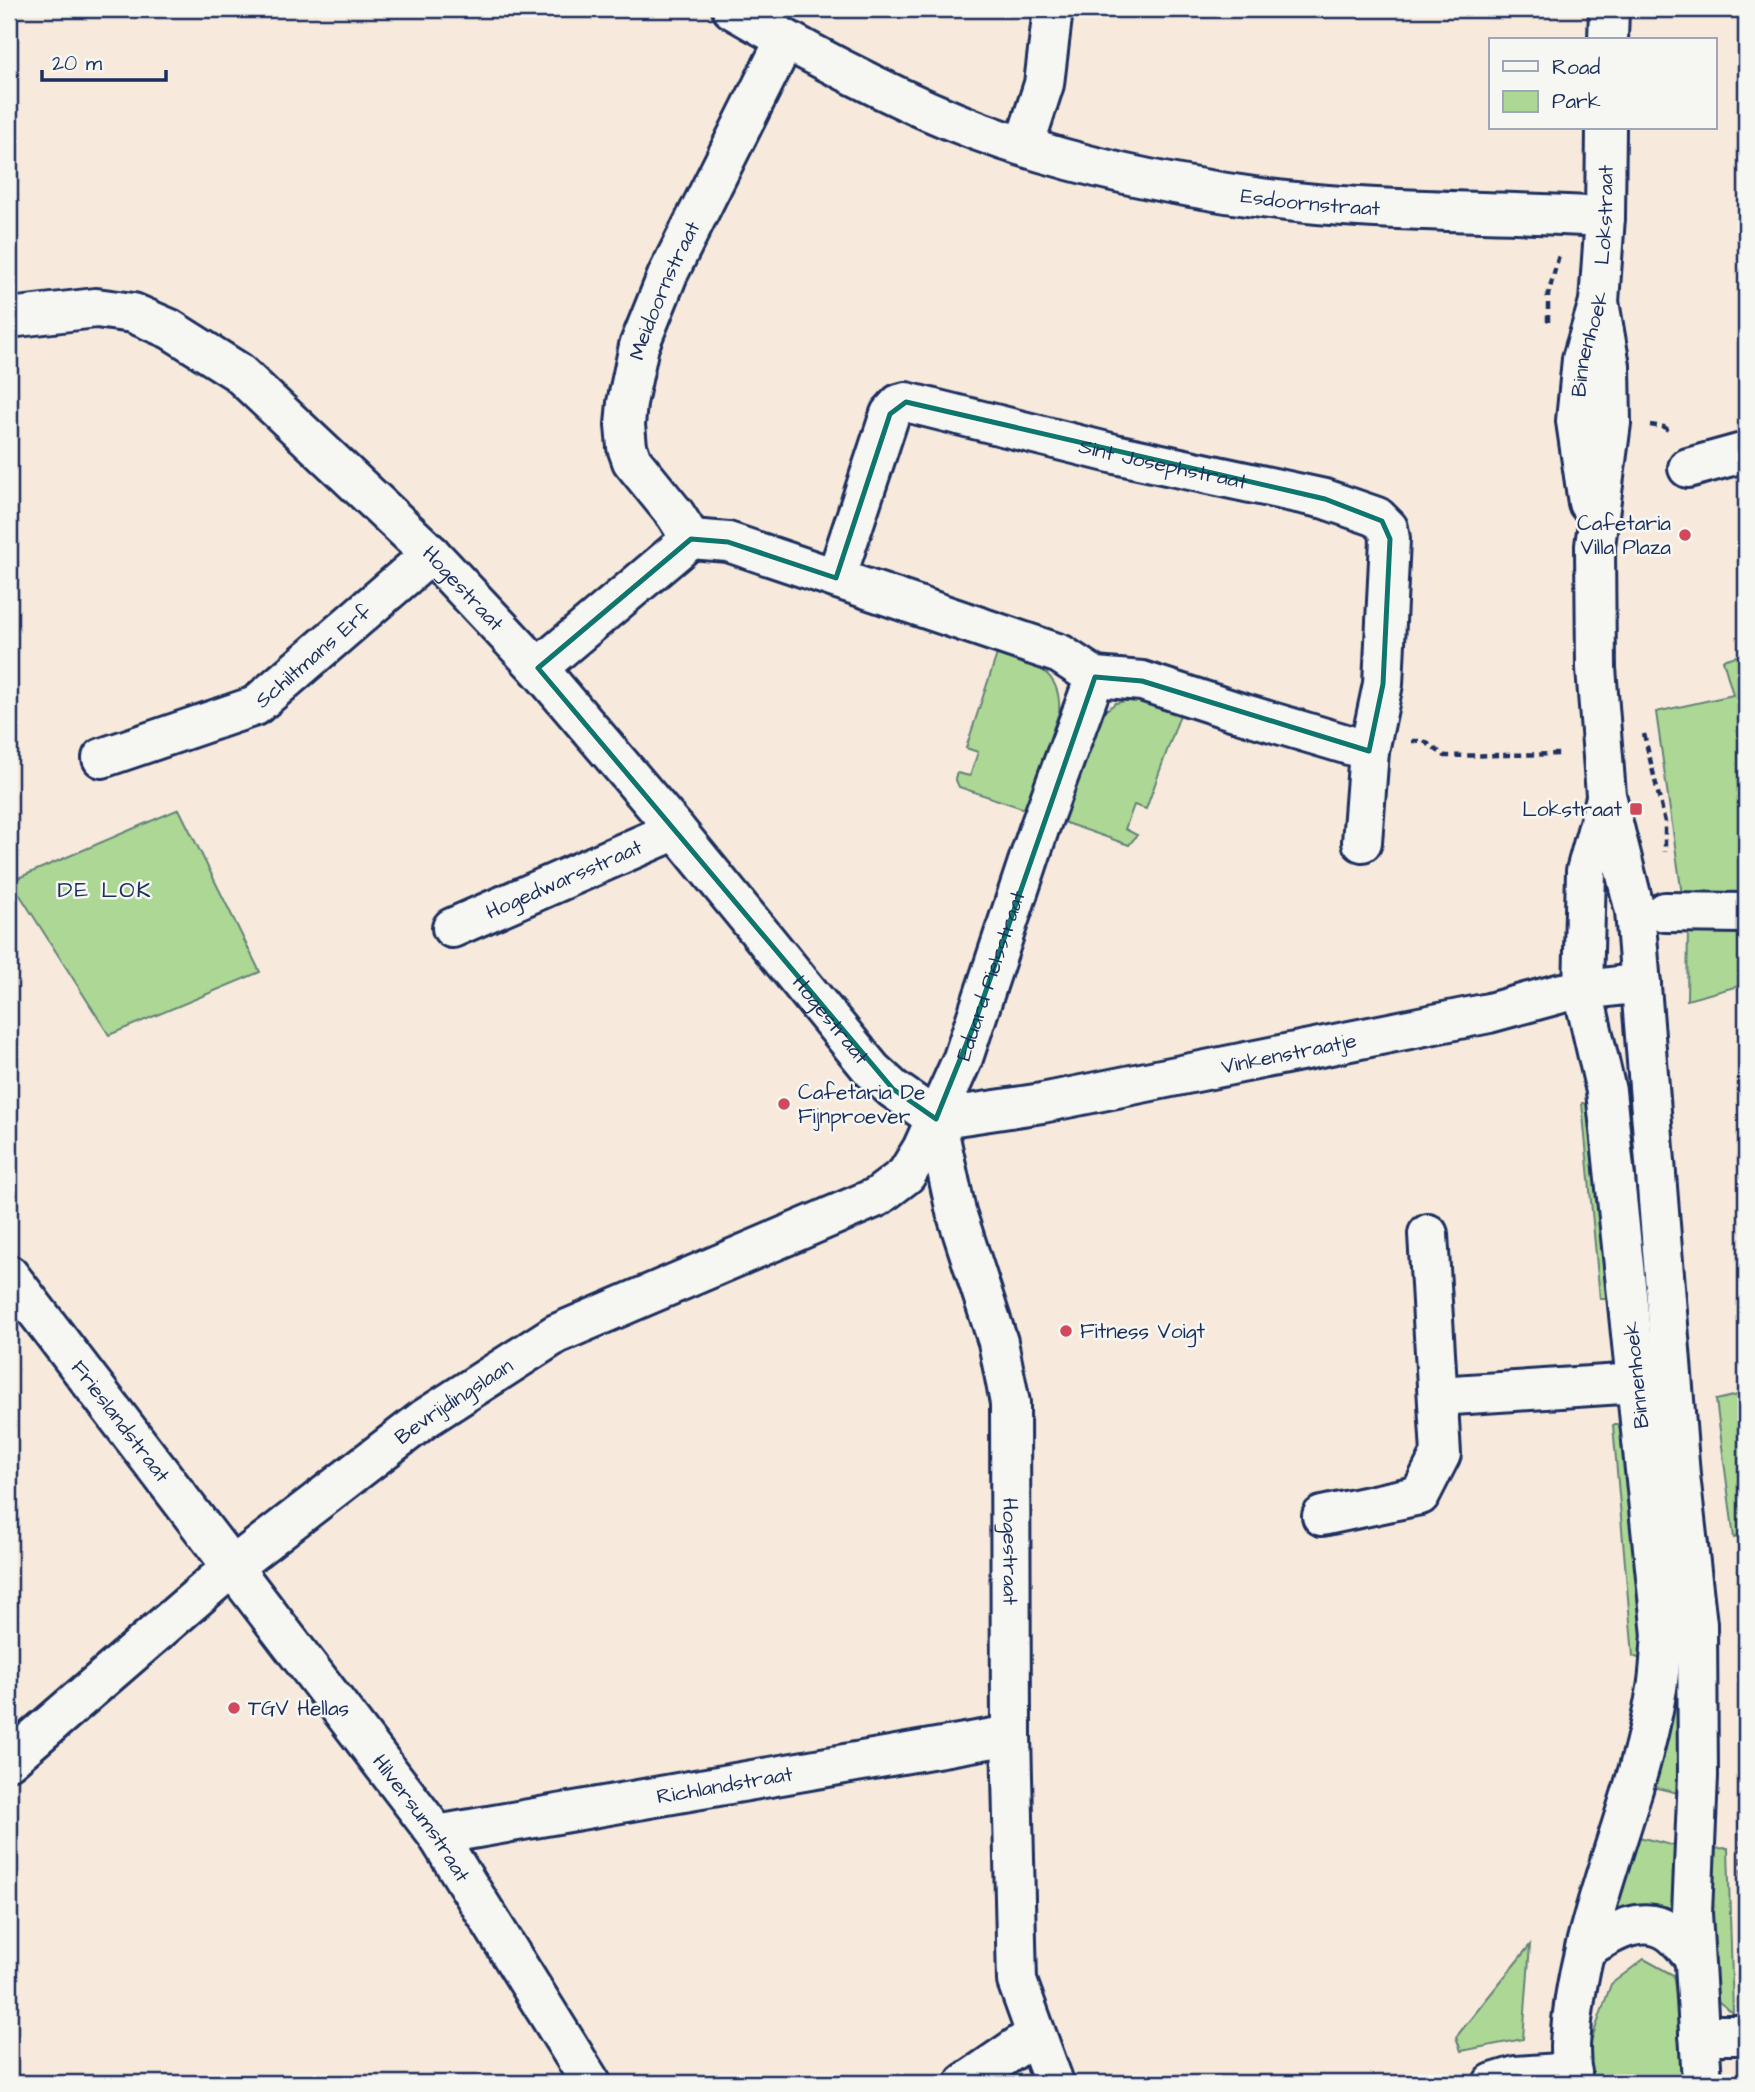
<svg xmlns="http://www.w3.org/2000/svg" width="1755" height="2092" viewBox="0 0 1755 2092" font-family="'Architects Daughter',sans-serif">
<rect width="100%" height="100%" fill="#f7eadc"/>
<filter id="ink" filterUnits="userSpaceOnUse"><feTurbulence type="fractalNoise" baseFrequency=".0143" numOctaves="2"/><feDisplacementMap in="SourceGraphic" scale="14" xChannelSelector="R" yChannelSelector="G"/><feConvolveMatrix kernelMatrix="1 2 1 2 8 2 1 2 1" color-interpolation-filters="sRGB"/></filter>
<g filter="url(#ink)">
<g fill="#add794" stroke="#648379" stroke-width="2">
<path d="M998,651C1031,664 1062,668 1059,712L1025,809L959,787L955,778L957,773L970,776L978,752L966,748Z"/>
<path d="M1746,653V897L1682,895L1656,712L1733,695L1723,660Z"/>
<path d="M1133,699H1144L1181,712L1146,809L1134,805L1125,829L1137,835L1129,845L1060,821L1102,713L1116,703Z"/>
<path d="M179,809L260,972L109,1035L11,881Z"/>
<path d="M1688,926H1746V984L1687,1000Z"/>
<path d="M1582,1103L1594,1104L1615,1299H1600Z"/>
<path d="M1746,1393V1533L1734,1538L1716,1400Z"/>
<path d="M1629,1422L1648,1611L1643,1660L1633,1656L1613,1425Z"/>
<path d="M1671,1627L1683,1665L1678,1793L1644,1785Z"/>
<path d="M1631,1835L1679,1847L1678,1915C1651,1904 1641,1904 1613,1910Z"/>
<path d="M1728,1848L1733,2013L1710,1995L1705,1849Z"/>
<path d="M1530,1945L1523,2039L1461,2051L1456,2037Z"/>
<path d="M1644,1959L1673,1975L1682,2031L1683,2083H1590V2044L1611,1984Z"/>
</g>
<g fill="none" stroke-linecap="round" stroke-linejoin="round">
<defs>
<g id="minor">
<path id="s1" d="M732,9C808,53 896,100 978,131C1069,165 1166,185 1261,198C1375,213 1491,210 1605,217"/>
<path d="M1024,146L1044,84L1053,9"/>
<path id="s2" d="M9,318L96,308L133,313L170,329L238,372L431,554L538,668L676,830L872,1070L893,1089L936,1119L956,1212L998,1342L1010,1403L1011,1735L1017,1981L1054,2083"/>
<path d="M1688,468L1746,452"/>
<path id="s3" d="M691,539L675,514L632,461L627,447L625,425L627,403L639,346L668,274L785,40"/>
<path id="s4" d="M836,578L890,414L899,404L906,402L1115,454L1325,499L1377,517L1388,528L1390,539L1383,684L1369,751L1362,842"/>
<path d="M538,668L691,539L728,542L1060,654L1095,677L1142,681L1238,712L1369,751"/>
<path id="s5" d="M102,758L255,706L431,554"/>
<path d="M1665,912L1746,913"/>
<path id="s6" d="M452,928L676,830"/>
<path id="s7" d="M936,1119L1042,1103L1489,1013L1562,993L1641,983"/>
<path id="s8" d="M9,1275L437,1835L591,2083"/>
<path d="M1438,1396L1637,1383"/>
<path d="M1322,1516L1420,1495L1441,1454L1428,1234"/>
<path id="s9" d="M9,1760L232,1567L424,1419L556,1334L877,1197L906,1175L922,1149L963,1058L1039,829L1095,677"/>
<path id="s10" d="M437,1835L1011,1735"/>
<path d="M1699,2035H1746"/>
<path d="M965,2083L1035,2035"/>
<path d="M1493,2083L1516,2076L1572,2072"/>
</g>
<g id="secondary">
<path d="M1608,40L1609,9"/>
<path d="M1599,302L1610,366L1611,423L1595,546L1596,668L1606,795L1635,911L1680,1475L1697,1624L1698,1776L1692,1913L1702,2083"/>
<path id="s11" d="M1588,503L1576,421L1582,359L1599,302L1605,217L1606,128"/>
<path d="M1585,1949C1610,1934 1643,1912 1671,1933C1680,1940 1687,1949 1694,1958"/>
<path d="M1572,2083C1571,2071 1570,2058 1570,2046C1576,1924 1636,1813 1656,1694C1660,1675 1660,1655 1662,1635L1606,1091L1583,991L1586,871L1606,798"/>
</g>
</defs>
<use href="#minor" stroke="#1b2f5e" stroke-width="44"/>
<use href="#secondary" stroke="#1b2f5e" stroke-width="44"/>
<g stroke="#1b2f5e" stroke-width="4.5" stroke-dasharray="7 5" stroke-linecap="butt">
<path d="M1548,322V295L1559,255"/>
<path d="M1650,425L1664,427L1671,432"/>
<path d="M1644,734L1665,822V852"/>
<path d="M1412,741H1424L1445,756L1563,754"/>
<path d="M1740,1809L1746,1994"/>
</g>
<use href="#minor" stroke="#f6f6f2" stroke-width="38"/>
<use href="#secondary" stroke="#f6f6f2" stroke-width="38"/>
</g>
</g>
<path fill="none" stroke="#0f766e" stroke-width="5" stroke-linejoin="round" d="M906,402L1325,499L1382,521L1390,539L1383,684L1369,751L1142,681L1095,677L974,1025L936,1119L893,1089L538,668L691,539L728,542L836,578L890,414Z"/>
<g fill="#d1495b" stroke="#f6f6f2" stroke-width="2.5">
<circle cx="1685" cy="535" r="7"/>
<rect x="1629" y="802" width="14" height="14" rx="3.5"/>
<circle cx="784" cy="1104" r="7"/>
<circle cx="1066" cy="1331" r="7"/>
<circle cx="234" cy="1708" r="7"/>
</g>
<g text-anchor="middle" stroke-width="5" stroke-linejoin="round" paint-order="stroke">
<g font-size="21" fill="#1b2f5e" stroke="#f6f6f2">
<text dy="7" stroke="none"><textPath href="#s1" startOffset="616">Esdoornstraat</textPath></text>
<text dy="7" stroke="none"><textPath href="#s11" startOffset="292">Lokstraat</textPath></text>
<text dy="7" stroke="none"><textPath href="#s3" startOffset="276">Meidoornstraat</textPath></text>
<text dy="7" stroke="none"><textPath href="#s11" startOffset="161">Binnenhoek</textPath></text>
<text dy="7" stroke="none"><textPath href="#s4" startOffset="458">Sint Josephstraat</textPath></text>
<text dy="7" stroke="none"><textPath href="#s2" startOffset="558">Hogestraat</textPath></text>
<text dy="7" stroke="none"><textPath href="#s5" startOffset="238">Schiltmans Erf</textPath></text>
<text dy="7" stroke="none"><textPath href="#s6" startOffset="122">Hogedwarsstraat</textPath></text>
<text dy="7" stroke="none"><textPath href="#s9" startOffset="1297">Eduard Pielsstraat</textPath></text>
<text dy="7" stroke="none"><textPath href="#s2" startOffset="1125">Hogestraat</textPath></text>
<text dy="7" stroke="none"><textPath href="#s7" startOffset="359">Vinkenstraatje</textPath></text>
<text transform="translate(1636 1375) rotate(-96)" y="7">Binnenhoek</text>
<text dy="7" stroke="none"><textPath href="#s9" startOffset="572">Bevrijdingslaan</textPath></text>
<text dy="7" stroke="none"><textPath href="#s8" startOffset="184">Frieslandstraat</textPath></text>
<text dy="7" stroke="none"><textPath href="#s2" startOffset="1713">Hogestraat</textPath></text>
<text dy="7" stroke="none"><textPath href="#s10" startOffset="292">Richlandstraat</textPath></text>
<text dy="7" stroke="none"><textPath href="#s8" startOffset="682">Hilversumstraat</textPath></text>
</g>
<g font-size="21" fill="#1b2f5e" stroke="#f6f6f2" text-anchor="start">
<text x="1671" y="530" text-anchor="end">Cafetaria<tspan x="1671" dy="24">Villa Plaza</tspan></text>
<text x="1622" y="816" text-anchor="end">Lokstraat</text>
<text x="798" y="1099">Cafetaria De<tspan x="798" dy="24">Fijnproever</tspan></text>
<text x="1080" y="1338">Fitness Voigt</text>
<text x="248" y="1715">TGV Hellas</text>
</g>
<g font-size="23" letter-spacing="2" fill="#1b2f5e" stroke="#f6f6f2">
<text x="105" y="897">DE LOK</text>
</g>
</g>
<rect width="1755" height="2092" fill="none" stroke="#f6f6f2" stroke-width="35"/>
<rect x="18" y="18" width="1720" height="2057" fill="none" stroke="#1b2f5e" stroke-width="2.5" filter="url(#ink)"/>
<rect x="1489" y="38" width="228" height="91" fill="#f6f6f2" stroke="#9ea6b7" stroke-width="2"/>
<rect x="1503" y="61" width="35" height="10" fill="#f6f6f2" stroke="#9ea6b7" stroke-width="2"/>
<text x="1552" y="74" font-size="21" fill="#1b2f5e">Road</text>
<rect x="1503" y="91" width="35" height="21" fill="#add794" stroke="#9ea6b7" stroke-width="2"/>
<text x="1552" y="108" font-size="21" fill="#1b2f5e">Park</text>
<path d="M42 70v10h124v-10" fill="none" stroke="#1b2f5e" stroke-width="3.5"/>
<text x="52" y="70" font-size="21" fill="#1b2f5e" stroke="#f6f6f2" stroke-width="5" paint-order="stroke">20 m</text>
</svg>
